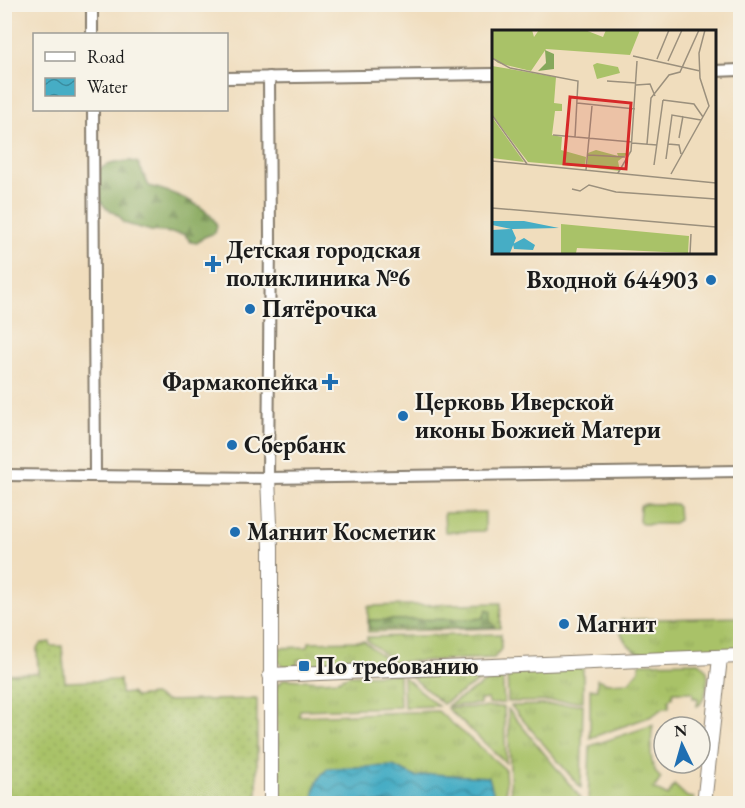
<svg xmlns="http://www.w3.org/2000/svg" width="745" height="808" viewBox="0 0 745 808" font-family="'EB Garamond',serif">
<defs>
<pattern id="grass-tufts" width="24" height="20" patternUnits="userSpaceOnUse" patternTransform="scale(1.5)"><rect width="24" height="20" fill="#a9c268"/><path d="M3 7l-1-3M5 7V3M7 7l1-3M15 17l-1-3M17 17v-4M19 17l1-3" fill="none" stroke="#91a65a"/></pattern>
<pattern id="forest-firs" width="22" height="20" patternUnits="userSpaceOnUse" patternTransform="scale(1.5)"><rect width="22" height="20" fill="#86a85c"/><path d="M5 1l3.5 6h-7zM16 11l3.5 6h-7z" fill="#6d884b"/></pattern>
<pattern id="garden-dots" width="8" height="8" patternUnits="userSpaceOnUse" patternTransform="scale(1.5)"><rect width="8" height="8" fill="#a9c268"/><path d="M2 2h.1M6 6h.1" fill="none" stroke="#91a65a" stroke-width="1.8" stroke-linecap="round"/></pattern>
<pattern id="water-waves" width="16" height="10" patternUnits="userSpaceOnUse" patternTransform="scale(1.5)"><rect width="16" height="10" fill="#46adc5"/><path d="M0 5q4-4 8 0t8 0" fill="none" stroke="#3a8c9f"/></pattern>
</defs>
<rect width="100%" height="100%" fill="#f7f3e8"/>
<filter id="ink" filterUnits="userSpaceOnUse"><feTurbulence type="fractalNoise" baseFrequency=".0167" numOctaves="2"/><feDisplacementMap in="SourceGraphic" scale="12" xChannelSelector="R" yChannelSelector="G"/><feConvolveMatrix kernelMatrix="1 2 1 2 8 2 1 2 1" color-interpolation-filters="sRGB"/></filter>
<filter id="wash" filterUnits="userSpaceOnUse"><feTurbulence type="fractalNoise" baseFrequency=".008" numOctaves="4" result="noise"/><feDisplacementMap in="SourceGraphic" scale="24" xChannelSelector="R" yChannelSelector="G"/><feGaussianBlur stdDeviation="1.35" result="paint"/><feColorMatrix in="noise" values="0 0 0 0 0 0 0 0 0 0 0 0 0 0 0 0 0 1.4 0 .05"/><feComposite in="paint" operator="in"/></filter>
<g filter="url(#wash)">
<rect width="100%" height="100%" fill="#f0ddbd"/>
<g fill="url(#grass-tufts)" stroke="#626f42" stroke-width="1.5">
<path d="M501,603L500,628L368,632V606Z"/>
<path d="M740,617V650L640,653C627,647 617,634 621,620Z"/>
<path d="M501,634V649L494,658L394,662L367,640V637Z"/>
<path d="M364,641L389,662L309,666L303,664L302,659L297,660L298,665L284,667L275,659L274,648L308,647L309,642Z"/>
<path d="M699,662C702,664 704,665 706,669C710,677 706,702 697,706L698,698H693V692H673L672,698L669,699V708H663L652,716L590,738V689H597V679L608,683L629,682L639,670L640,663Z"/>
<path d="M583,667V701L508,702L507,668Z"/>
<path d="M499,668L443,704L405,671Z"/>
<path d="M502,672L504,703L489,704L488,699L480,700V704L447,706Z"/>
<path d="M399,674L400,707L300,710L299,716L438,711L505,769L507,803H278L276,685L285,679L321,681L338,680L349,675Z"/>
<path d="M403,676L438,706L404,707Z"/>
<path d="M583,704L581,788L511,706Z"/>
<path d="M504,707L506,763L447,708Z"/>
<path d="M508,709L580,797V803H511Z"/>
<path d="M653,725C651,740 647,768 661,778L654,789L668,796L674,785L687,797L694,798V803H588L590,746Z"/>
</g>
<g fill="url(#forest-firs)" stroke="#51623c" stroke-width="1.5">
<path d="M131,161L138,163L149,186C169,191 210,205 217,226L215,233L204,237L197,243L191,242L184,234L151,231L123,223C120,214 116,215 109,210C97,203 97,185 96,173C104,163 119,162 131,161Z"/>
<path d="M487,609L491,611L490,621L495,627L370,629L369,620L473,619L483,618Z"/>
</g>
<path fill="url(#garden-dots)" stroke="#626f42" stroke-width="1.5" d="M50,642L51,646H62L65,682L120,680L121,694L131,693L135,697L153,695L165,701L257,699V803H5V674L38,673L37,648L42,643Z"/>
<g fill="#a9c268" stroke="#626f42" stroke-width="1.5">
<path d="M645,504H675L678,507L679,520L672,524H642L639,521L640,506Z"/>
<path d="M485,512V531L445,532L444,513Z"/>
</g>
<path fill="url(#water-waves)" stroke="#316470" stroke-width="1.5" d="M393,766L416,777L431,774L489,777L496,803H314C313,789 317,776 329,768Z"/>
</g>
<g filter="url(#ink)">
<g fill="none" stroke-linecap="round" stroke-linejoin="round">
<defs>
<g id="minor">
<path d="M92,4V34"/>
<path d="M714,71L740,70"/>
<path d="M226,78L493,74"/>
<path d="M93,110L95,475"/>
<path d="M4,475L268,478L740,471"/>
<path d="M268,478L270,238L269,77"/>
</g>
<g id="tertiary">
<path d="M268,478L271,547V804"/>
<path d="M270,675L740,656"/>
<path d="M704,804L720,658"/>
</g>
</defs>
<use href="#minor" stroke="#867c6c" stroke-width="14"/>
<use href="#tertiary" stroke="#867c6c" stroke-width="16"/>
<use href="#minor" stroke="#fff" stroke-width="10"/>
<use href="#tertiary" stroke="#fff" stroke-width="14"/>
</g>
</g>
<g fill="#1f6fb2" stroke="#f7f3e8" stroke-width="2">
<path d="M210 255h6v6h6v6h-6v6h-6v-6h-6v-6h6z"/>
<circle cx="711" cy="280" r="6"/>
<circle cx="250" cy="309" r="6"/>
<path d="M327 373h6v6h6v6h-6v6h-6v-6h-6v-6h6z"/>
<circle cx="403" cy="416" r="6"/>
<circle cx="232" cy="445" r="6"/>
<circle cx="235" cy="532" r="6"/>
<circle cx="564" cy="624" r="6"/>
<rect x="298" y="660" width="12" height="12" rx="3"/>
</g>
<g text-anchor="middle" stroke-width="4.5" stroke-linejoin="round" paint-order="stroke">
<g font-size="24" font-weight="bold" fill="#1c1c1c" stroke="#f7f3e8" text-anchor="start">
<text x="226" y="258">Детская городская<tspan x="226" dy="28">поликлиника №6</tspan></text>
<text x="699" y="288" text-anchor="end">Входной 644903</text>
<text x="262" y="317">Пятёрочка</text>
<text x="318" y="390" text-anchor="end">Фармакопейка</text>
<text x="415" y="410">Церковь Иверской<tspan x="415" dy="28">иконы Божией Матери</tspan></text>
<text x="244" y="453">Сбербанк</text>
<text x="247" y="540">Магнит Косметик</text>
<text x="576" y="632">Магнит</text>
<text x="316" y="674">По требованию</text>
</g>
</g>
<g transform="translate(492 30)">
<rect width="224" height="224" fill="#f0ddbd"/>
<path d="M104,120L126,126L125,123H137L126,131L128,141L95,137L96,123Z" fill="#a9c268"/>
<path d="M53,20L62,24V39L46,41L54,33Z" fill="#86a85c"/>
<path d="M105,33L126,37L128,43L105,49L101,35Z" fill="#a9c268"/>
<path d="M0,0H40L42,7L47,0H93L111,7L114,0H148L138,25L54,19L39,41L6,33L0,28ZM0,36L64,47L62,73L70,74V81H63L60,105L70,107L69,120L94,127L93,137L36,132L0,85ZM0,87L32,132L0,128ZM69,194L197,206L196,223L85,218L84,223H69Z" fill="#a9c268"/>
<path d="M0,191H32L67,198L20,199L24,208L18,223H0V200L19,199L0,195ZM32,208L43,215L41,220L22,219L21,214Z" fill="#46adc5"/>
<path fill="none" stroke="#9b907d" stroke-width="1.5" d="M141,26L208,41M0,28L18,38L86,51L83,107M165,29L177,0M176,31L190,0M115,51L144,53M144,55L158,54L163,66M171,70L202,74L211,87M85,73L143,79M0,85L35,134M61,105L140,112M187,108L191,86M140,113L165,115M155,114L159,68L177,45L188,42L207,0M176,114L187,115L189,124M96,125L133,127M174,129L180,85L209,90M0,131L224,153M162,135L171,70M94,140L100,76M126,143L139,121L145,31M179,144L217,76L208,48L207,23L213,0M80,159L88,161L97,155L124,162L224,169M0,178L224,197M198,224L199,204"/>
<path fill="#d62828" fill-opacity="0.15" stroke="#d62828" stroke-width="3" d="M78,67L139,73L134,139L72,134Z"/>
<rect width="224" height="224" fill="none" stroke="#1c1c1c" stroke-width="3"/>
</g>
<rect width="745" height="808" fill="none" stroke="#f7f3e8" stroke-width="24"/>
<rect x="33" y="33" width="195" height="78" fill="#f7f3e8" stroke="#9f9d96" stroke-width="1.5"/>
<rect x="45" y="52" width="30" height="9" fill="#ffffff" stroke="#9f9d96" stroke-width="1.5"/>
<text x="87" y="63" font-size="18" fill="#1c1c1c">Road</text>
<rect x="45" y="78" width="30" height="18" fill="url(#water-waves)" stroke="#9f9d96" stroke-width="1.5"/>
<text x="87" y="93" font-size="18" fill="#1c1c1c">Water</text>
<g transform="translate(682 745) rotate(355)"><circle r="28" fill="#f7f3e8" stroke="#9f9d96" stroke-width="1.5"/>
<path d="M0-4.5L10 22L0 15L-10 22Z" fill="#1f6fb2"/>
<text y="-9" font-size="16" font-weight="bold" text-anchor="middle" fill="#1c1c1c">N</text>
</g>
</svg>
